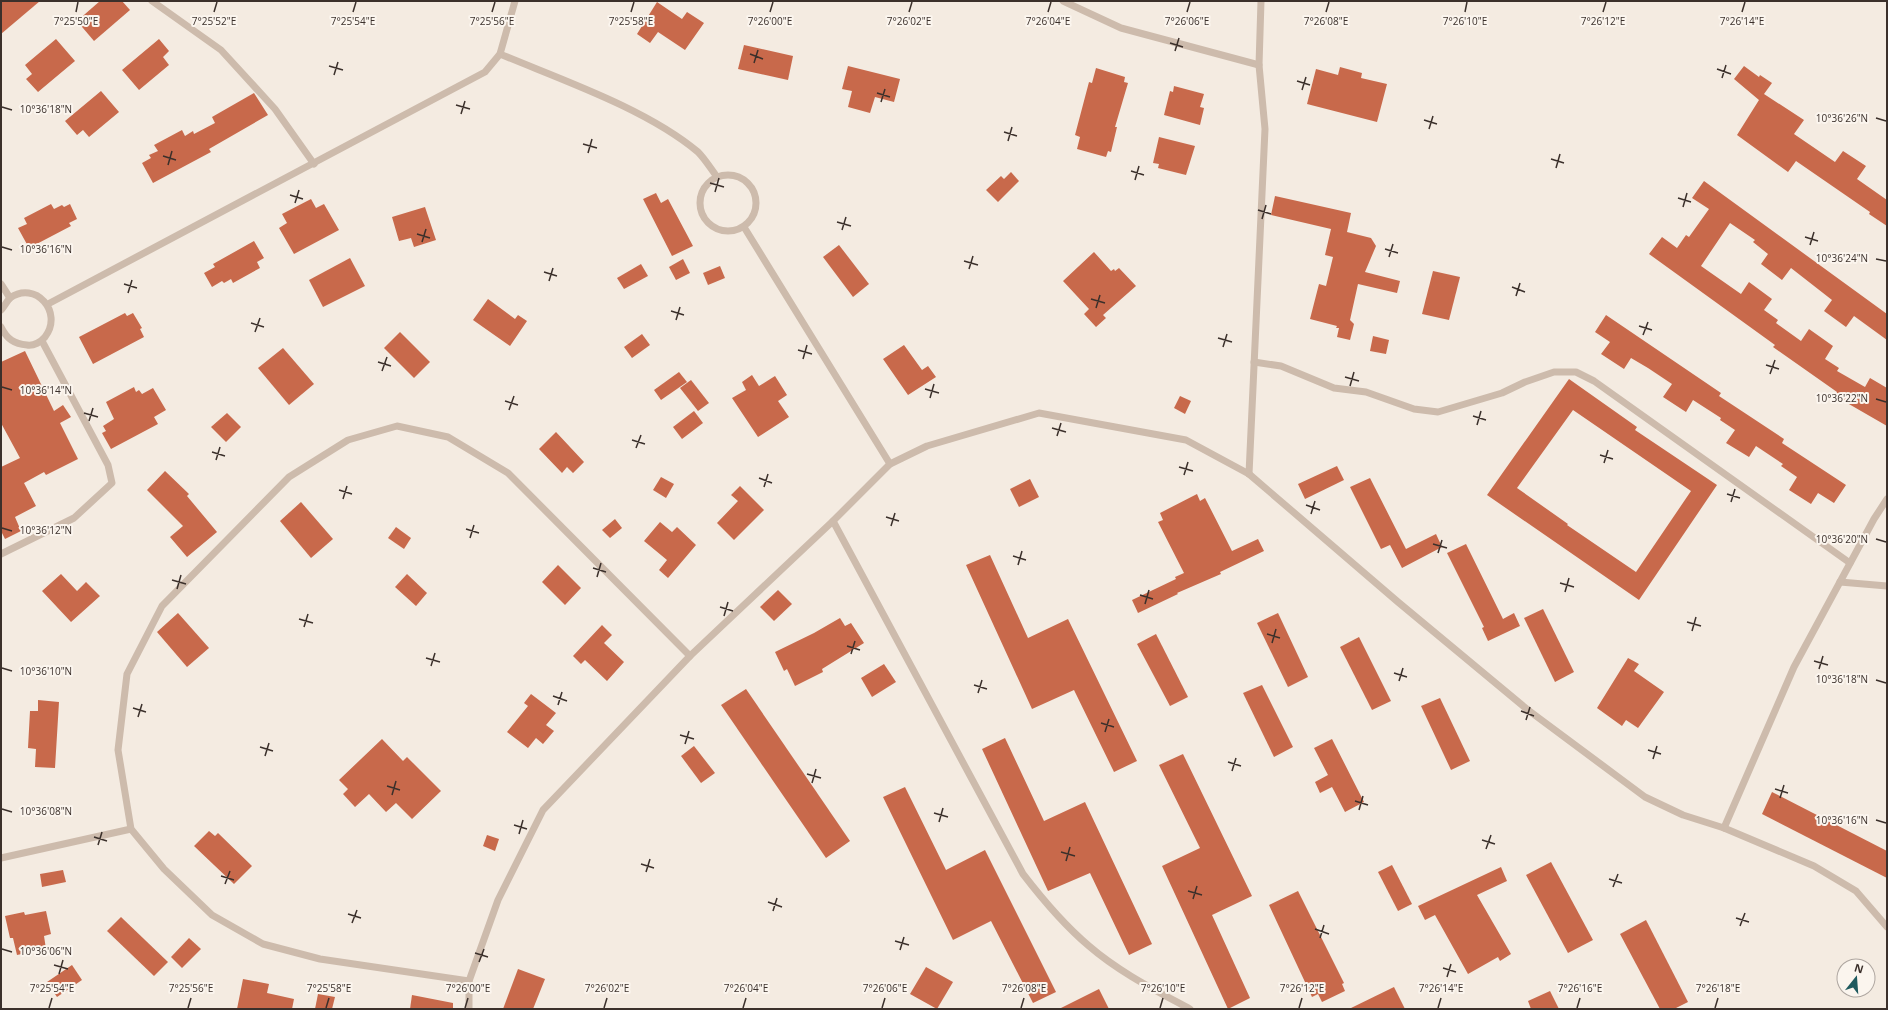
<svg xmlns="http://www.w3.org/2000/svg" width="1888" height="1010" viewBox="0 0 1888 1010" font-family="'Open Sans',sans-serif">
<rect width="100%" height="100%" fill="#f4ebe1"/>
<g fill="#c8694b" fill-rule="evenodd">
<path d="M1,1H40L1,34Z"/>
<path d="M100,1H122L130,10L94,41L77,21Z"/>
<path d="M657,2L682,19L687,12L704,23L685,50L658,32L650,43L637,34Z"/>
<path d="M56,39L75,61L38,92L26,79L32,74L25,65Z"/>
<path d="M159,39L169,51L163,57L169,65L139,90L122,70Z"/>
<path d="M744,45L793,56L788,80L738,69Z"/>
<path d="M848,66L900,79L894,102L875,97L870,113L848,107L852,91L842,89Z"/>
<path d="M1744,66L1759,77L1760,75L1772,83L1764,94L1804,120L1794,134L1835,162L1843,151L1866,166L1857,179L1887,200V226L1869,214L1870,212L1796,161L1788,172L1737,135L1759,100L1734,79Z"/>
<path d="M1340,67L1362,73L1361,78L1387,84L1377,122L1307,104L1316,69L1338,75Z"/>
<path d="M1096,68L1125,77L1124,82L1128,83L1115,127H1117L1111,152L1108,151L1106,157L1077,149L1080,137L1075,135L1089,82L1092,83Z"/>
<path d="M1174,86L1204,94L1200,107L1204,108L1200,125L1164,115L1170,91L1173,92Z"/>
<path d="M101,91L119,112L89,137L83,130L77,135L65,121Z"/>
<path d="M254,93L268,115L209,149L211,152L153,183L142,163L151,158L149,155L158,151L154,145L182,130L185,136L193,131L194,134L215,123L212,117Z"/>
<path d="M1159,137L1195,146L1186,175L1158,168L1159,164L1153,163Z"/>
<path d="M1011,172L1019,181L998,202L986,190L1001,176L1004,179Z"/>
<path d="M1704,181L1887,314V340L1854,316L1846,327L1824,311L1832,300L1791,268L1782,280L1761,264L1768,254L1753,242L1755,240L1730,223L1701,266L1741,294L1749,282L1772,299L1764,310L1778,320L1776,323L1801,341L1809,329L1833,346L1825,359L1839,368L1837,371L1865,387L1870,378L1887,388V426L1835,396L1837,392L1773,347L1775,345L1649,254L1662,237L1677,248L1686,235L1689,237L1709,209L1692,198Z"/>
<path d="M656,193L661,203L668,199L693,246L672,256L643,199Z"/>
<path d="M1275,196L1351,213L1347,232L1371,238L1376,246L1365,272L1400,281L1397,293L1358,284L1350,320L1354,324L1350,340L1337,337L1339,328H1336L1337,326L1310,319L1319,284L1326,286L1333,257L1325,255L1331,229L1271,215Z"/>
<path d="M311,199L316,208L324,204L339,230L294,254L279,228L287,223L282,214Z"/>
<path d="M51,204L54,209L62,205L64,207L70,204L77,219L69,223L71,226L29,248L18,228L27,224L24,218Z"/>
<path d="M425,207L436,240L414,247L411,238L399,241L392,217Z"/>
<path d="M254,241L264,258L257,262L260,268L233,283L231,279L224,283L222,281L212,287L204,273L215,267L213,264Z"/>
<path d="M839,245L869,284L853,297L823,257Z"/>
<path d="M1094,252L1111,271L1114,269L1115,271L1119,268L1136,286L1103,315L1106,318L1096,327L1084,314L1089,309L1063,281Z"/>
<path d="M350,258L365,286L323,307L309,280Z"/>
<path d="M683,259L690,273L676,280L669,267Z"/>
<path d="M641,264L648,276L624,289L617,278Z"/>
<path d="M720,266L725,278L708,285L703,273Z"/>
<path d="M1433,271L1460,277L1449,320L1422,314Z"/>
<path d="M488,299L515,319L518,315L527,321L510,346L473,320Z"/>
<path d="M125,313L127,316L133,313L142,328L140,329L144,337L93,364L79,337Z"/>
<path d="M1606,315L1721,393L1719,396L1784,439L1782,443L1846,485L1834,503L1818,493L1811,504L1789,490L1797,477L1781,466L1783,464L1756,446L1749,457L1726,443L1735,430L1720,420L1721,418L1693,400L1686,412L1663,397L1672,384L1648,368L1631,358L1624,369L1601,354L1610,342L1595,332Z"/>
<path d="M400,332L430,362L414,378L384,348Z"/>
<path d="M642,334L650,345L632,358L624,347Z"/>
<path d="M1373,336L1389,340L1386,354L1370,351Z"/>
<path d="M904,345L922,370L928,366L936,377L908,395L883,359Z"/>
<path d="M283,348L314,384L289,405L258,368Z"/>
<path d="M25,351L54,411L63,405L71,417L60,423L78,459L46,475L44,472L24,483L36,506L15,517L21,531L5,539L1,531V467L20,458L1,423V362Z"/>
<path d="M679,372L687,382L661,400L654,390Z"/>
<path d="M752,375L759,386L775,376L787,395L778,401L789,417L758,437L732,398L746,390L742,382Z"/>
<path d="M1569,379L1637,427L1635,430L1717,485L1639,600L1487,495ZM1573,410L1691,491L1636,572L1567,525L1568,524L1517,488Z"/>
<path d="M691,380L709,403L698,411L680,388Z"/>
<path d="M134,387L136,392L139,390L142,394L153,388L166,410L154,417L158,424L111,449L102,433L106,431L103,426L114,419L106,402Z"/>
<path d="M1180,396L1191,401L1185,414L1174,408Z"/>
<path d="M694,411L703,423L682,439L673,427Z"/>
<path d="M227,413L241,427L226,442L211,427Z"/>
<path d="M556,432L584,462L573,473L567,467L562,473L539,449Z"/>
<path d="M1337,466L1344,480L1305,499L1298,484Z"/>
<path d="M165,471L189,494L187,496L217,532L187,557L170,537L183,526L147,490Z"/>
<path d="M661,477L674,484L666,498L653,490Z"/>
<path d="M1370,478L1406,549L1436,534L1442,547L1402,568L1390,545L1381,549L1350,487Z"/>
<path d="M1030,479L1039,497L1019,507L1010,489Z"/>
<path d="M740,486L764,510L734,540L717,523L738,501L731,495Z"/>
<path d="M1197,494L1200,501L1205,498L1232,551L1258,539L1264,551L1220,572L1221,574L1177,593L1178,594L1138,613L1132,600L1176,579L1175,577L1184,573L1158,522L1163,520L1160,513Z"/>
<path d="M301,502L333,539L311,558L280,521Z"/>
<path d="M615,519L622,528L610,538L602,530Z"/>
<path d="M660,522L672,532L677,527L696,545L668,578L659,570L667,560L644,541Z"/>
<path d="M396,527L411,538L404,549L388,538Z"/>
<path d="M1466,544L1503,619L1514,613L1520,626L1488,641L1482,628L1484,627L1447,553Z"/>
<path d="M990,555L1028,638L1068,619L1137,761L1114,772L1074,690L1032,709L966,565Z"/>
<path d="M558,565L581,588L565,605L542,582Z"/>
<path d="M61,574L77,591L86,582L100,596L71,622L42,591Z"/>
<path d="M407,574L427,593L416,606L395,587Z"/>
<path d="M778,590L792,604L774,621L760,607Z"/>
<path d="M1543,609L1574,672L1555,682L1524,618Z"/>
<path d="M178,613L209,648L187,667L157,632Z"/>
<path d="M1278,613L1308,677L1288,687L1257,623Z"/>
<path d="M840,618L845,626L851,623L864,643L822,669L823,672L795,686L787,669L784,671L775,652L814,633Z"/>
<path d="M602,625L612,635L604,643L624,662L607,681L585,660L581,664L573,656Z"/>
<path d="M1156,634L1188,697L1170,706L1137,644Z"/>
<path d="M1359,637L1391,701L1372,710L1340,647Z"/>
<path d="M1628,658L1639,664L1634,671L1664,692L1638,728L1626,720L1622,726L1597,708Z"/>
<path d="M884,664L896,682L872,697L861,678Z"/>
<path d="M1262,685L1293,747L1274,757L1243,693Z"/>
<path d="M746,689L850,841L826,858L721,705Z"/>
<path d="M531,694L556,713L546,725L554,731L543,744L536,738L528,748L507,732L528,706L524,703Z"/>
<path d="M1440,698L1470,761L1451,770L1421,706Z"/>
<path d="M38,700L59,702L55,768L35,767L36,749L28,748L30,711H38Z"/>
<path d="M1005,738L1044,821L1085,802L1152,944L1129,955L1090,873L1048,891L982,749Z"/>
<path d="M382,739L403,761L407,757L441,791L412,819L396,803L386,812L369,794L355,807L343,794L348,789L339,780Z"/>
<path d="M1332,739L1364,802L1345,812L1332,787L1320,793L1315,782L1328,775L1314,748Z"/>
<path d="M694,746L715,773L701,783L681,756Z"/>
<path d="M1183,754L1252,896L1212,915L1250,998L1228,1009L1162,866L1200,848L1159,765Z"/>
<path d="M905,787L946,870L985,850L1056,992L1033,1003L991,921L953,940L883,797Z"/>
<path d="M1772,792L1887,851V878L1762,814Z"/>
<path d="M209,831L215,836L218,833L252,866L234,884L194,846Z"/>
<path d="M487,835L499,839L495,851L483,846Z"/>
<path d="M1551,862L1593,940L1568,953L1526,875Z"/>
<path d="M1392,865L1412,904L1398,911L1378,872Z"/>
<path d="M1501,867L1507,881L1477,895L1511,954L1500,961L1498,957L1468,974L1435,915L1425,920L1418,906Z"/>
<path d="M63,870L66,882L42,887L40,874Z"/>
<path d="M1298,891L1344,983L1342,984L1345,991L1322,1002L1318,994L1312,997L1269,905Z"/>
<path d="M46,911L51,934L44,936L46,949L17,955L13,938H10L5,916L24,912L25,915Z"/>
<path d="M121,917L168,962L154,976L107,931Z"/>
<path d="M1646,920L1688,1002L1674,1009H1660L1620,934Z"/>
<path d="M189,938L201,949L182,968L171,957Z"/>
<path d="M72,965L82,980L57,997L47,982Z"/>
<path d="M926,967L953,982L937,1009L910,994Z"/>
<path d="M518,969L545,979L533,1009H503Z"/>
<path d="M243,979L269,984L267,993L294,999L292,1009H237Z"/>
<path d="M1394,987L1405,1009H1349Z"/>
<path d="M1099,989L1109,1009H1059Z"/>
<path d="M1550,991L1559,1009H1531L1528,1001Z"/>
<path d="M318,994L335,997L332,1009H315Z"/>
<path d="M412,995L453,1003V1009H410Z"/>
</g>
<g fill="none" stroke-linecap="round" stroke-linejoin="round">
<g stroke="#cdbbac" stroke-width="7">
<path d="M152,1L221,50L275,109L314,164"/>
<path d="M1063,1L1121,28L1259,65"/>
<path d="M500,54C562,80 647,109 698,152C705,159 711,169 717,177"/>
<circle cx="728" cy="203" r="28"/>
<path d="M744,227L890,464"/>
<path d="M1,284L10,298"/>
<path d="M48,304L485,72L500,54L515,1"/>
<path d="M1,310C4,307 7,301 10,298C35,280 64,312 45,337C41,342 34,346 27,345C14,344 7,339 1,327"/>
<path d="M1254,362L1281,366L1334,388L1366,392L1414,409L1438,412L1502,393L1525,382L1554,372H1576L1594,381L1850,563"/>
<path d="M1249,474L1265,129L1259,65L1261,1"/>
<path d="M833,521L1023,874C1043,900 1064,925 1089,946C1119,972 1155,990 1190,1009"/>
<path d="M1,554L74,518L112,483L108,465L42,341"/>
<path d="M1840,582L1887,586"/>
<path d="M1724,828L1794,667L1874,519L1887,499"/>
<path d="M1,858L131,829"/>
<path d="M469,981L320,959L263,944L212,915L164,869L131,829L118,750L127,674L162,606L289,477L348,440L397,426L448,437L508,473L690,656"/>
<path d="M469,1009V981L498,900L543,810L690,656L833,521L890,464L927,446L1039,413L1186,440L1249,474L1398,602L1528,710L1645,797L1683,815L1724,828L1814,866L1856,891L1887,927"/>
</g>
</g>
<path fill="none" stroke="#3b302b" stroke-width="1.5" d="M76,12L78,2M214,12L217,2M353,12L356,2M492,12L495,2M631,12L634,2M770,12L773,2M909,12L912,2M1048,12L1051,2M1187,12L1190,2M1326,12L1329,2M1465,12L1467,2M1603,12L1606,2M1742,12L1745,2M1170,43L1183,47M1175,51L1179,38M750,54L763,59M754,63L758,50M329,66L343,70M1717,69L1731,74M334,75L338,62M1722,78L1726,65M1297,81L1310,85M1302,90L1306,77M877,93L890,97M881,102L885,89M456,105L470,109M2,107L12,110M461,114L465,101M1876,118L1886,121M1424,120L1437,124M1429,129L1433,116M1004,132L1017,136M1008,141L1012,127M583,144L597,148M588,153L592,139M163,156L176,160M1551,159L1564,163M168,165L172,151M1556,168L1560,154M1131,171L1144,175M1135,180L1139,166M710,183L724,187M715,192L719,178M290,195L303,199M1678,198L1691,202M295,203L299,190M1683,207L1687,193M1258,210L1271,214M1262,219L1266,205M837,222L851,226M842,230L846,217M417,234L430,238M1805,237L1818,241M422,242L426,229M1810,245L1814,232M2,247L12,250M1385,249L1398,253M1389,257L1393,244M1876,259L1886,261M964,261L978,265M969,269L973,256M544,272L557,276M549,281L553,268M124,284L137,288M1512,287L1525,292M128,293L132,280M1516,296L1520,283M1091,299L1105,303M1096,308L1100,295M671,311L684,315M676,320L680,307M251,323L264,327M1639,326L1652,330M255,332L260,318M1643,335L1648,322M1218,338L1232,342M1223,347L1227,334M798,350L812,354M803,359L807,345M378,362L391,366M1766,365L1779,369M382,371L387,357M1770,374L1775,360M1345,377L1359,381M1350,386L1354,372M2,387L12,390M925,389L939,393M930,398L934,384M1876,399L1886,402M505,401L518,405M509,410L514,396M84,413L98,417M1473,416L1486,420M89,421L93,408M1477,425L1481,411M1052,428L1066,432M1057,436L1061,423M632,440L645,444M636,448L641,435M212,452L225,456M1600,455L1613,459M216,460L220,447M1604,463L1608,450M1179,467L1193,471M1184,475L1188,462M759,478L772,483M764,487L768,474M339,490L352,494M1727,494L1740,498M343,499L347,486M1731,502L1735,489M1306,505L1320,510M1311,514L1315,501M886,517L899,521M891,526L895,513M2,528L12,531M466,529L479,533M470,538L474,525M1876,539L1886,542M1433,544L1447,548M1438,553L1442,540M1013,556L1026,560M1018,565L1022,551M593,568L606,572M597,577L601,563M172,580L186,584M1560,583L1574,587M177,589L181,575M1565,592L1569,578M1140,595L1153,599M1145,604L1149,590M720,607L733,611M724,616L728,602M299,619L313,623M1687,622L1701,626M304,627L308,614M1692,631L1696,617M1267,634L1280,638M1272,643L1276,629M847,646L860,650M851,654L855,641M426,658L440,662M1814,661L1828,665M431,666L435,653M2,668L12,671M1819,669L1823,656M1394,673L1407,677M1876,680L1886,683M1399,681L1403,668M974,685L987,689M978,693L982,680M553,696L567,701M558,705L562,692M133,708L146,712M1521,711L1534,716M138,717L142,704M1526,720L1530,707M1101,723L1114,727M1105,732L1109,719M680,735L694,739M685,744L689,731M260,747L273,751M1648,750L1661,754M265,756L269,743M1653,759L1657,746M1228,762L1241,766M1232,771L1236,758M807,774L821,778M812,783L816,769M387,786L400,790M1775,789L1788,793M392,795L396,781M1780,798L1784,785M1355,801L1368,805M2,809L12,812M1359,810L1363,796M934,813L948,817M1876,820L1886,823M939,822L943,808M514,825L527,829M519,834L523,820M94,837L107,841M1482,840L1495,844M98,845L102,832M1486,849L1491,835M1061,852L1075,856M1066,861L1070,847M641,864L654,868M646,872L650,859M221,876L234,880M1609,879L1622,883M225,884L230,871M1613,887L1618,874M1188,891L1202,895M1193,899L1197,886M768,902L782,907M773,911L777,898M348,914L361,918M1736,918L1749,922M352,923L357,910M1740,926L1745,913M1315,929L1329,934M1320,938L1324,925M895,941L909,945M2,949L12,952M900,950L904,937M475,953L488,957M479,962L484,949M54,965L68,969M1443,968L1456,972M59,974L63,960M1447,977L1451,964M49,1008L52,998M188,1008L191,998M326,1008L329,998M465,1008L468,998M604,1008L607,998M743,1008L746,998M882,1008L885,998M1021,1008L1024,998M1160,1008L1163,998M1299,1008L1302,998M1438,1008L1441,998M1577,1008L1580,998M1715,1008L1718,998"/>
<g font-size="10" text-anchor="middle" fill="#3b302b" stroke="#fbf5ee" stroke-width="4" stroke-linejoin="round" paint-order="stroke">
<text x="76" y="25">7°25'50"E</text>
<text x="214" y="25">7°25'52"E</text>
<text x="353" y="25">7°25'54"E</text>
<text x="492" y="25">7°25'56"E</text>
<text x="631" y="25">7°25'58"E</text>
<text x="770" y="25">7°26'00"E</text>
<text x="909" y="25">7°26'02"E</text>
<text x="1048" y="25">7°26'04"E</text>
<text x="1187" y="25">7°26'06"E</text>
<text x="1326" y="25">7°26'08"E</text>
<text x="1465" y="25">7°26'10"E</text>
<text x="1603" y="25">7°26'12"E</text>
<text x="1742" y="25">7°26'14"E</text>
<text x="46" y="113">10°36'18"N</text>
<text x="1842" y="122">10°36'26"N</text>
<text x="46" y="253">10°36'16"N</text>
<text x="1842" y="262">10°36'24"N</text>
<text x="46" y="394">10°36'14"N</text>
<text x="1842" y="402">10°36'22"N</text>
<text x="46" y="534">10°36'12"N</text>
<text x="1842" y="543">10°36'20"N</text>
<text x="46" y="675">10°36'10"N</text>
<text x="1842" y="683">10°36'18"N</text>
<text x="46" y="815">10°36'08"N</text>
<text x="1842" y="824">10°36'16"N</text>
<text x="46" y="955">10°36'06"N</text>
<text x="52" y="992">7°25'54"E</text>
<text x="191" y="992">7°25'56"E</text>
<text x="329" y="992">7°25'58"E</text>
<text x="468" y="992">7°26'00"E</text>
<text x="607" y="992">7°26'02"E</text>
<text x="746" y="992">7°26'04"E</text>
<text x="885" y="992">7°26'06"E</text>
<text x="1024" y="992">7°26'08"E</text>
<text x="1163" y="992">7°26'10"E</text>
<text x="1302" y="992">7°26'12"E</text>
<text x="1441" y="992">7°26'14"E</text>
<text x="1580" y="992">7°26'16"E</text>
<text x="1718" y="992">7°26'18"E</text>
</g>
<rect width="1888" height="1010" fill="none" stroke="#3b302b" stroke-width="4"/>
<g transform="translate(1856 978) rotate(17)"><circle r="19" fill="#fbf5ee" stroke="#aea6a0"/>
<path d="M0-3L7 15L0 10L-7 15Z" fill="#1f5a5e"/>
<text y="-6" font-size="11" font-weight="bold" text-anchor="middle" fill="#3b302b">N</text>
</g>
</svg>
